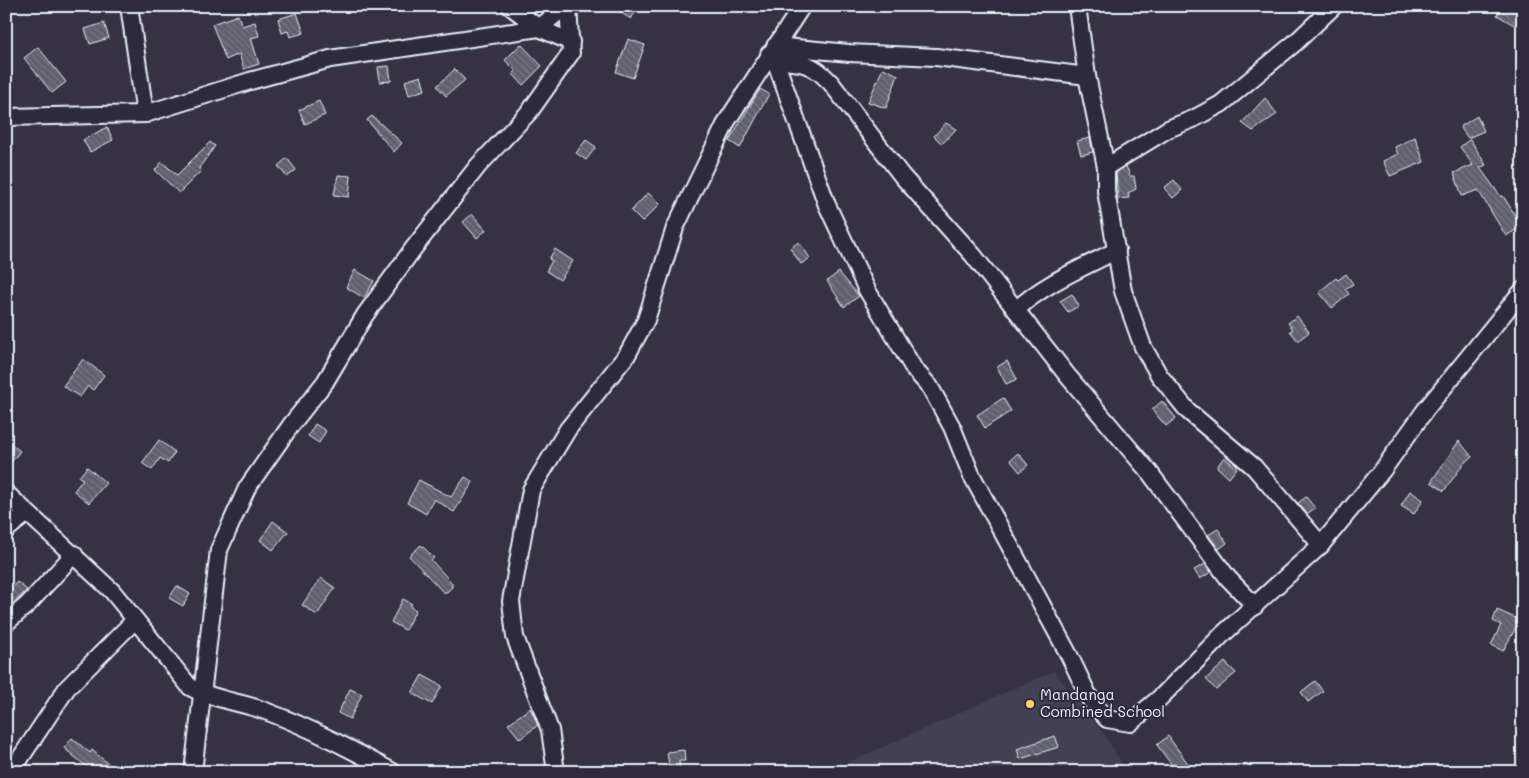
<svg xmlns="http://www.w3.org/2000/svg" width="1529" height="778" viewBox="0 0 1529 778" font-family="Mali,sans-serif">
<defs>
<pattern id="building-back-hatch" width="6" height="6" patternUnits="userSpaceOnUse" patternTransform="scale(1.25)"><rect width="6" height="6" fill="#605e6e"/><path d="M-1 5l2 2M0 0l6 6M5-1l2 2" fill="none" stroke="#777683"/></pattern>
</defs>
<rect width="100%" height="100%" fill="#363244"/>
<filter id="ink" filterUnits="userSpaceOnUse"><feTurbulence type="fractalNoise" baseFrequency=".02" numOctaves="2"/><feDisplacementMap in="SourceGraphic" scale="10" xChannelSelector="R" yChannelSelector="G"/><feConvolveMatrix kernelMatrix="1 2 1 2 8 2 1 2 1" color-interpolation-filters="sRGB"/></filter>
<g filter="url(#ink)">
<path fill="#433f51" d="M1054,671L1106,737L1127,772H835L833,769Z"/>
<g fill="url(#building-back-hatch)" stroke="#e8f1f8">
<path d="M610,6H639L631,19Z"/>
<path d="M1502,6H1513L1523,12L1516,26L1497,15Z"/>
<path d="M297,13L304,33L290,37L288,31L282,33L278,19Z"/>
<path d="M238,15L242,26L255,22L259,36L251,38L259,64L244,69L239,54L226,60L212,24Z"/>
<path d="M104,23L109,38L90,44L85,29Z"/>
<path d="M628,39L645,45L633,78L616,72Z"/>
<path d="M521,44L542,66L523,85L513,74L516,71L505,60Z"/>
<path d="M38,47L66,82L52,93L24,58Z"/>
<path d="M389,66L391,81L380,82L378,67Z"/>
<path d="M883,68L898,75L886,108L868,102Z"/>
<path d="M455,69L465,80L446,96L437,86Z"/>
<path d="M421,76L425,90L409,95L405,81Z"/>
<path d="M760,89L769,94L740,148L729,141Z"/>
<path d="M1265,98L1277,114L1253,131L1242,123Z"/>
<path d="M319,101L325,115L305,124L299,110Z"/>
<path d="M372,116L402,143L394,152L367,120Z"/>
<path d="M1477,116L1484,131L1468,138L1460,127Z"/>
<path d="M946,123L956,129L942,144L934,136Z"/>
<path d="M107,127L113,140L90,152L83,140Z"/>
<path d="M1415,137L1424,162L1390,176L1383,161L1398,154L1395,147Z"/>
<path d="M1090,138L1093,152L1081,155L1077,141Z"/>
<path d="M1470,139L1486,165L1480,168L1501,197L1503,196L1522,226L1506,236L1478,190L1462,196L1454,173L1473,165L1460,147Z"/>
<path d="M586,140L596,147L586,160L576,153Z"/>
<path d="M210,142L215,146L199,168L201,171L179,193L155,170L162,162L177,175Z"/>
<path d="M287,158L296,170L287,177L278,166Z"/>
<path d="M1126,166L1130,176H1134L1136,189L1128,193L1129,198L1118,199L1116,173Z"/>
<path d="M338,175L351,176L349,197L334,195Z"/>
<path d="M1174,180L1182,190L1173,198L1164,188Z"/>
<path d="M648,193L660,204L642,222L631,211Z"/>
<path d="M472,214L486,230L477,238L463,222Z"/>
<path d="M799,242L810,258L801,264L790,248Z"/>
<path d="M555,249L573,261L560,280L546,271L552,261L549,259Z"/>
<path d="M355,270L374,281L364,298L346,287Z"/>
<path d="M839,272L859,296L844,307L827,281Z"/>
<path d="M1346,274L1353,284L1345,289L1349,294L1332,308L1319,292L1336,278L1338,280Z"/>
<path d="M1072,294L1079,306L1068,312L1060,301Z"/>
<path d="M1297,316L1309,332L1298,341L1290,331L1293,329L1288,323Z"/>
<path d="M83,359L104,375L93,390L88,386L80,397L63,386Z"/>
<path d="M1007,361L1017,379L1006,384L997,367Z"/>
<path d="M1003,398L1011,411L985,428L977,415Z"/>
<path d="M1162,401L1176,418L1166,426L1152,410Z"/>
<path d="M315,424L326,431L319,443L308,436Z"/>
<path d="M6,440L20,451L6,469Z"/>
<path d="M159,440L175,452L168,463L160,458L152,470L142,463Z"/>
<path d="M1459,441L1472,457L1464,463L1444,491L1431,482Z"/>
<path d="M1018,453L1028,465L1020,472L1010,460Z"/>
<path d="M1224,457L1237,468L1229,478L1217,467Z"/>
<path d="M87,467L106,483L89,503L74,491L83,479L79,477Z"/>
<path d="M465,477L473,482L454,512L434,499L426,514L407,503L419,480L451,497Z"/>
<path d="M1410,491L1423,500L1414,514L1401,506Z"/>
<path d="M1306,497L1315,508L1307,514L1298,503Z"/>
<path d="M273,521L288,532L273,550L260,540Z"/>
<path d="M1218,529L1227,543L1219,549L1208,535Z"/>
<path d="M421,545L434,558L431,560L452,583V587L447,592H443L409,556Z"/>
<path d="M1205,564L1211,572L1200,579L1194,570Z"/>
<path d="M321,578L335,588L317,615L302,605Z"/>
<path d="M17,582L27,590L6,610V590L8,592Z"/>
<path d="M177,586L190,594L183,606L169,598Z"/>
<path d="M403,599L412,604L410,607L416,610L405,630L391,622Z"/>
<path d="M1497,610L1520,620L1503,651L1491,645L1501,625L1493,621Z"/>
<path d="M1225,662L1236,673L1216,690L1206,679Z"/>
<path d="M422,675L442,686L432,704L412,693Z"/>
<path d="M1315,681L1323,691L1308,702L1301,692Z"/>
<path d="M350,689L362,694L350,719L338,713Z"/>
<path d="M530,708L538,725L520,739L508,724Z"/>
<path d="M1055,736L1059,747L1020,759L1017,749Z"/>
<path d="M1168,736L1194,772H1177L1157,745Z"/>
<path d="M72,738L90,753L92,750L118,772H93L64,748Z"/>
<path d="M684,750L685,761H679L680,772H670L667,752Z"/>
</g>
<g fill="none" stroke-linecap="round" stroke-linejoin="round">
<defs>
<g id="minor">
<path d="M129,6L145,114"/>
<path d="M510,6L539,28L571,42"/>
<path d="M1077,6L1087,76L1106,167V191L1123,291L1143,347L1159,375L1188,411L1254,467L1321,545"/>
<path d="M775,46L849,53L936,57L1087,76"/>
<path d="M769,54C779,64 791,60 804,64C815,67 823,75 831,83L902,176L973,255L1016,310C1044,283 1083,268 1117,250"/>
<path d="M775,60L827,205L867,290L914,369L930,387L952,427L971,474L1069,655L1091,701L1107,719L1130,723L1161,697L1222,635L1321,545L1382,471L1426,409L1523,290"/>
<path d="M6,117L145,114L250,81L330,59L539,28L566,6"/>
<path d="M1106,167L1168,129L1193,119L1221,104L1296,42L1334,6"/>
<path d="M1016,310L1067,375L1150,473L1228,578L1255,606"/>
<path d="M6,493L112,591L190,687C213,700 243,702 268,712C311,728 352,750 393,772"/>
<path d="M6,530L27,513"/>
<path d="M6,623L28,604L74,554"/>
<path d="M11,772L67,688L135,620"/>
<path d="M193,772L219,550L247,488L291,425L325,382L365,315L413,249L478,166L530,111L571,53L568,6"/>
<path d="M556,772L550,730L515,637L511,601L531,490L568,429L627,355L646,320L675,228L705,166L727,121L802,6"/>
</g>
</defs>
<use href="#minor" stroke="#e8f1f8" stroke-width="20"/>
<use href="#minor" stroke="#2f2a3d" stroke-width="16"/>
</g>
</g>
<circle fill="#ffd166" stroke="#2f2a3d" stroke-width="2" cx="1030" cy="704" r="5"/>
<g text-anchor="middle" stroke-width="4" stroke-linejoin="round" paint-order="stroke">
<g font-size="15" fill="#e8f1f8" stroke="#2f2a3d" text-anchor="start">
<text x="1040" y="700">Mandanga<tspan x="1040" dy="17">Combined School</tspan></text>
</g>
</g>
<rect width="1529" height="778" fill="none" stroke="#2f2a3d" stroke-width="25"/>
<rect x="12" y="12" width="1504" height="753" fill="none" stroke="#e8f1f8" stroke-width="2" filter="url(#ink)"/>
</svg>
